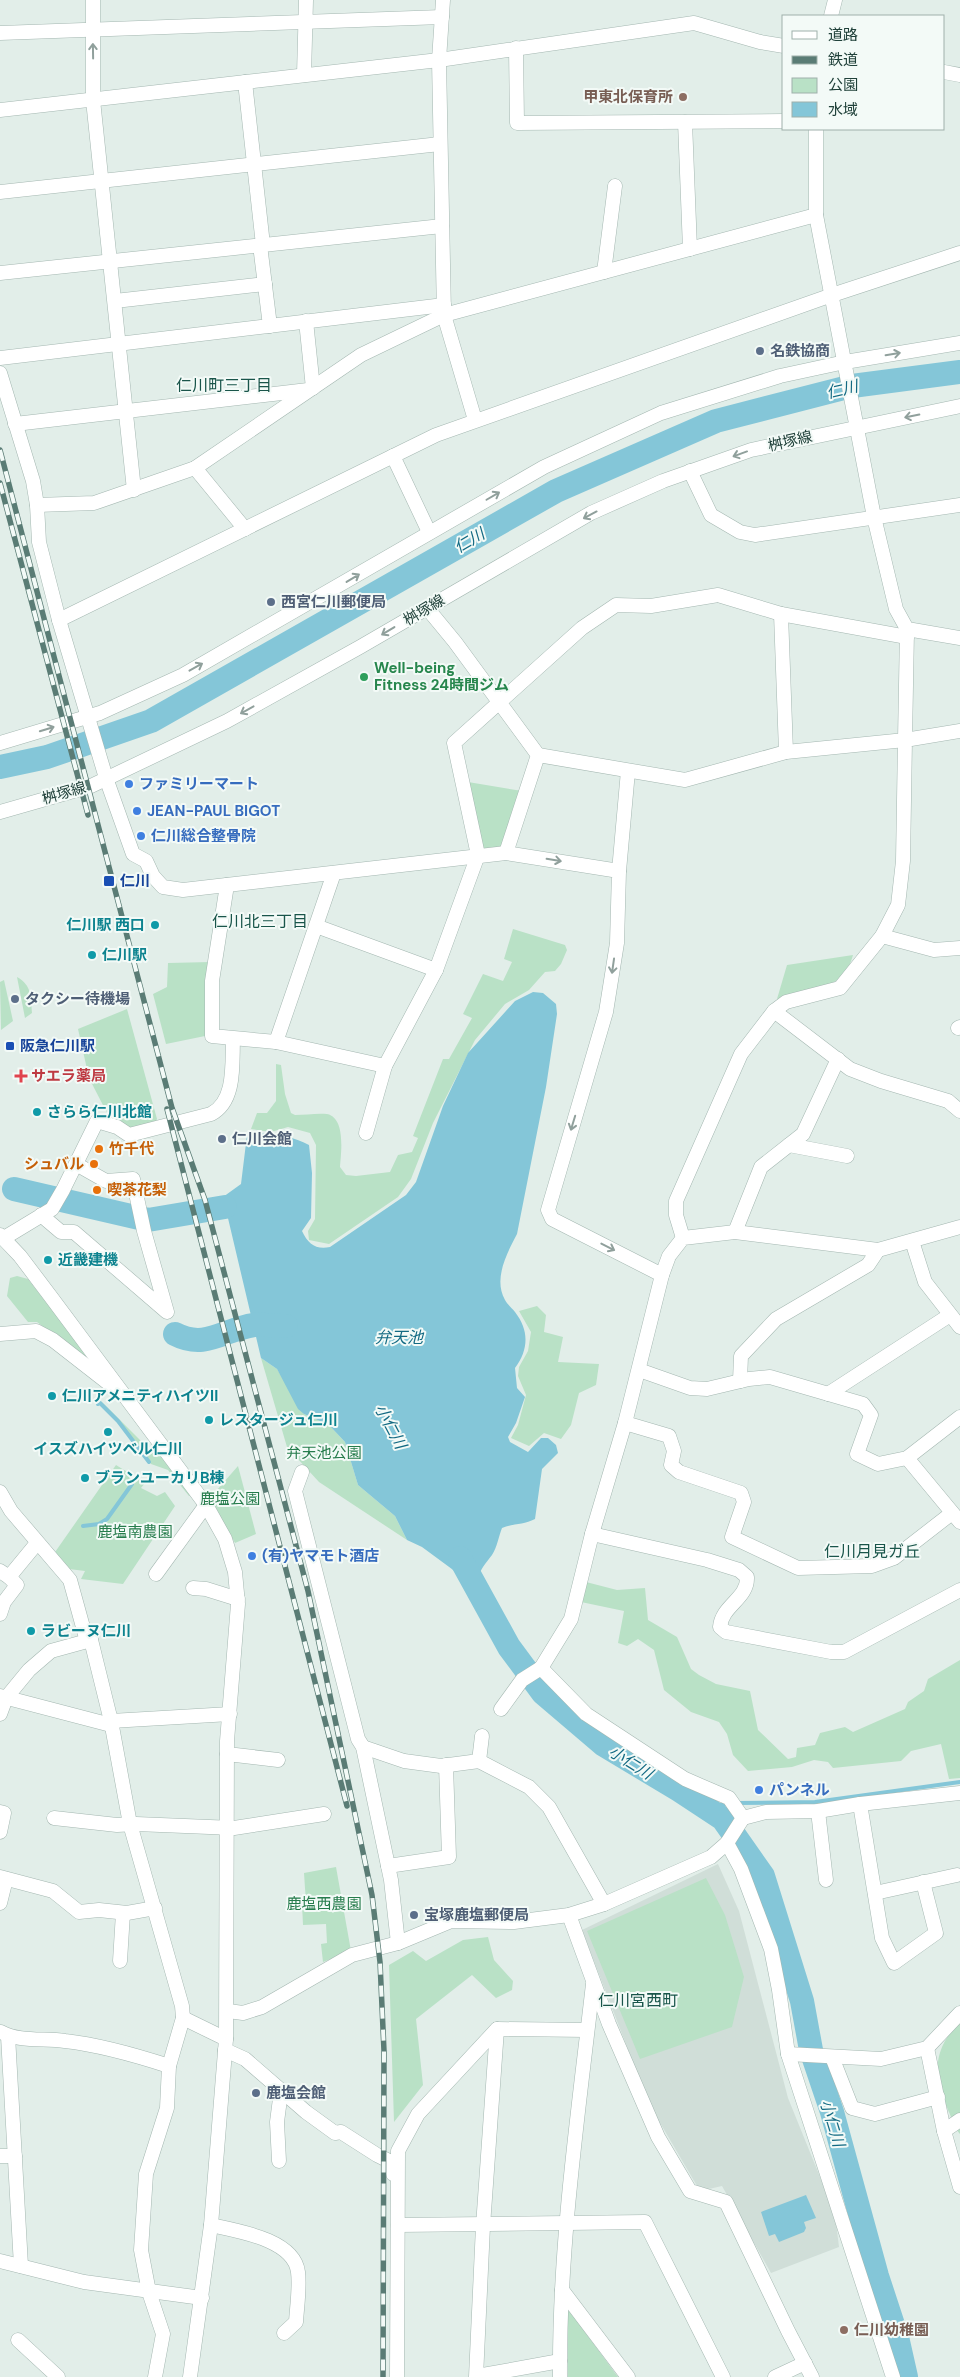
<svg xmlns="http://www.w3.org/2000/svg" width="960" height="2377" viewBox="0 0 960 2377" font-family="'DM Sans','Noto Sans JP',sans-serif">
<rect width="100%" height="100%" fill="#e2eee9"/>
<path fill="#d0ded8" d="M718,1864L739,1911L788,2098L835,2214L839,2247L771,2273L722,2186L700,2191L649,2104L582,1930Z"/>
<g fill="#b9e1c6">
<path d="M468,782L522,791L502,850L480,848Z"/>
<path d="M513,929L565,945L567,950L561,964L555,971L545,972L529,990L505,1004L475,1040L433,1123L411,1179L398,1197L329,1244L309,1240L308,1231L315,1219L316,1145L310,1133L288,1127L271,1132L251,1129L257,1113H267L276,1101V1064L281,1065L285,1094L291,1113L295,1115C305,1115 317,1113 327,1114C346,1118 341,1153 340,1167L346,1175L356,1176L390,1172L398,1155L412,1152L418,1138L413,1136L443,1059H449L472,1018L463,1014L483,974L503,981L512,962L504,959Z"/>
<path d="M853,955C844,991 808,991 777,999L787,965Z"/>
<path d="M211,962L205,1036L166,1044L153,994L167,987L168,963Z"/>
<path d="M17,977C32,985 31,998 32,1013L25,1018Z"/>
<path d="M4,980L13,1021L1,1030L0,982Z"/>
<path d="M127,1009L157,1119L155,1123L135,1131L106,1111L89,1078L78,1029Z"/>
<path d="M17,1276L28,1279L87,1355L85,1358L37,1322H28L7,1296L10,1278Z"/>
<path d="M537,1306L546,1315L544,1332L563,1337L558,1362L599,1364L596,1385L579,1393L571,1425L561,1439L544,1433L529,1446L511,1438L518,1425L526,1395L518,1376L519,1367L528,1351L531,1332L519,1311Z"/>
<path d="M261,1358L277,1369L304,1414L329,1425L345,1442L358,1485L395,1516L407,1540L319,1482L287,1447Z"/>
<path d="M100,1400L155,1455L160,1453L191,1495L189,1496L168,1470L151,1464L118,1420Z"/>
<path d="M116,1465L145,1483L141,1488L157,1496L165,1492L175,1506L123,1584L81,1579L85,1571L69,1569L53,1555Z"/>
<path d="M238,1466L256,1534L235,1543L210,1498Z"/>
<path d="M586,1582L617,1590L645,1588L648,1620L677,1637L691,1669L699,1675L716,1684L750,1691L758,1730L788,1759L796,1757L797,1748L815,1745L820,1733L845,1727L853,1732L905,1709L908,1702L924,1691L928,1679L960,1660V1778L949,1779L941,1744L911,1751L901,1761L833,1768L828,1762L814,1760L792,1767L748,1771L733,1755L727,1734L719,1722L691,1712L664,1690L654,1650L638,1639L627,1646L618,1643L624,1611L581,1602Z"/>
<path d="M336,1867L351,1951L323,1962L321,1944L327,1943L326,1924L303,1925L302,1904L306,1903L304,1873Z"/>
<path d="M706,1878L725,1915L744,1977L732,2027L640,2059L587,1931Z"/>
<path d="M488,1937L494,1960L513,1981L512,1990L496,1998L472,1975L416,2019L423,2085L394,2122L389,1965L413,1951L426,1961L463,1940Z"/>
<path d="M960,2021V2134C954,2128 952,2118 948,2110C933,2074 932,2051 960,2021Z"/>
<path d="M568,2309L618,2377H568Z"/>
</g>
<g fill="#84c6d8">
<path d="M533,992L543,993L556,1004L557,1014L546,1087L517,1234C507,1253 493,1279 505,1300C507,1304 512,1308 515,1312C529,1330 529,1349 515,1368L517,1388L525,1397L516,1423L508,1437L510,1442L528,1452L541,1438H548L556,1445L558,1453L542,1469L535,1519C524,1525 514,1523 502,1528C499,1535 497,1548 492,1555C487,1562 477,1572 478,1583L470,1588L460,1575L422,1547L407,1540L395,1516L358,1485L345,1442L329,1425L304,1414L298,1409L277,1369L261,1358L223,1197L241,1184L247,1135C266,1131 292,1136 309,1145L312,1173L311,1218L302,1231C308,1244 316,1250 330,1247L406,1195L416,1182L443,1106L468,1053L515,1001Z"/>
<path d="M806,2195L816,2218L804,2222L806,2228L804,2232L779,2242L775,2234L769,2236L761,2212Z"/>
</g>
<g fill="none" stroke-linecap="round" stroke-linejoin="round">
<g stroke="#84c6d8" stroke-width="4">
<path d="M98,1404L100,1403L118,1421L149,1462"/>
<path d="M83,1526L99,1524L107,1519L132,1484"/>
<path d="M736,1803L815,1802L960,1782"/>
<path d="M705,1807L729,1804"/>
</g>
<g stroke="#84c6d8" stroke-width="24">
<path d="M0,767L47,757L151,721L556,491L716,421L852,386L960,372"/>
<path d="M14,1189L148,1220L225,1207"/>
<path d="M175,1334C206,1350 224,1329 254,1325C265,1324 276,1326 286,1326"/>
<path d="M460,1558L509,1647L543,1693L604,1745L679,1790L723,1819L763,1876L802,2001L811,2050L832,2112L877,2276L897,2337L906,2377"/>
</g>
<defs>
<g id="minor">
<path d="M93,0V100L134,490"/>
<path d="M443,0L439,60L444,315L475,420"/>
<path d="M831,16L835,0"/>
<path d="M0,33L442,17"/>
<path d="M516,48L517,123L784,121"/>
<path d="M944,72L960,75"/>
<path d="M304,75L306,0"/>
<path d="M245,82L263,245"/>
<path d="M0,110L439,60L694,23L760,42L784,46"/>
<path d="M685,122L690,249"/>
<path d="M816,129V215L874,517L896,609L907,629L960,638"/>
<path d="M0,192L440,144"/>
<path d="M260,245L270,326"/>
<path d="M604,272L615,186"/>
<path d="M0,273L442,226"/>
<path d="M115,301L265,284"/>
<path d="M306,321L313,388"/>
<path d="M0,358L444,305"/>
<path d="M0,373L33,481L37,505L39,542L59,620L106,778L133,854L146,861L153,876L163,887L183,890L506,853L619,871L617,943L606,1012L548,1210L552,1219L662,1275"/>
<path d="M15,424L308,390"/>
<path d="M393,456L429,532"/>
<path d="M195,468L245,529"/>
<path d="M690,471L711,515L740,532L755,535L960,505"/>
<path d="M37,505L94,503L195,468L361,355L444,315L816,215"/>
<path d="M427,608L455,642L538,755L506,853"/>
<path d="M781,614L786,752"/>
<path d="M59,620L436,435L832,295L960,253"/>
<path d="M0,743L100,713L183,675L544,467L661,413L780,376L845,362L960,343"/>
<path d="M538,755L685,780L786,752L905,740L907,630"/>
<path d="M0,812L91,786L227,721L360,647L591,513L663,481L751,450L960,406"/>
<path d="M619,871L628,771"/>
<path d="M227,885L212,981V1036L276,1042L385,1066L436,970L478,855L454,743L582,628L616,605L651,606L718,595L781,614L907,637"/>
<path d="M316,926L436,970"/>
<path d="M882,936L934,950L960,948"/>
<path d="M774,1011L850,1069L881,1081L948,1101L960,1111"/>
<path d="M958,1028L960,1027"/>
<path d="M276,1042L334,873"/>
<path d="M366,1133L385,1066"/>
<path d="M789,1145L847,1156"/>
<path d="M41,1215L61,1232H74L167,1312L144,1231L133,1179L106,1181L76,1164"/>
<path d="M735,1232L761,1167L803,1134L838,1059"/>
<path d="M0,1235L20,1256L51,1297L206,1505L225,1539L235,1572L238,1604L227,1741L226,2039L211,2225L190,2377"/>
<path d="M4,1238L52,1209L63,1190L97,1121L117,1127L129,1135L211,1114C236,1101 232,1064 233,1039"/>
<path d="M683,1238L676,1215V1201L741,1054L774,1011L786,1002L840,988L882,936L898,905L903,861L905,740L960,731"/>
<path d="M912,1241L925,1282L960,1327"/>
<path d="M0,1334L36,1331L53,1340L112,1386"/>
<path d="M639,1370L690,1388L707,1389L749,1379L770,1377L863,1404L871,1415L857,1454L878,1464L907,1458L960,1417"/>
<path d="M740,1381L741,1356L776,1319L868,1265L878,1250"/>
<path d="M828,1394L950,1315"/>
<path d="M625,1423L669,1436L674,1451L671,1465L679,1472L741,1493L744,1502L732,1537L798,1568L872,1566L894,1558L952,1513"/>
<path d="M907,1458L960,1522"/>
<path d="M302,1472L295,1491L358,1739L363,1747L391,1880L398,1943"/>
<path d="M0,1492L11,1511L70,1580L86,1638L91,1640L111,1721L130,1824L182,2006L183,2018L169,2066L167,2108L146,2174L141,2250L149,2292L163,2334L155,2377"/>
<path d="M592,1534L707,1560L739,1570L747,1577C748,1599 722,1605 720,1627L726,1632L831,1652H844L960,1590"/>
<path d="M0,1571L9,1577L37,1543"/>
<path d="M156,1574L206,1505"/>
<path d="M193,1588L206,1589L238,1599"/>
<path d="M0,1614L4,1602L17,1585L9,1577"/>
<path d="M0,1696L111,1725"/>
<path d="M501,1709L522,1680L541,1668"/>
<path d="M0,1714L6,1698L29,1670L51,1651L91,1640"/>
<path d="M111,1721L230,1714"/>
<path d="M363,1747L404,1761L441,1766L479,1761L482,1736"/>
<path d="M227,1754L278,1760"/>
<path d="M479,1761L529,1787L549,1807L604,1904"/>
<path d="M860,1804L882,1938L894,1963L936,1933L923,1882"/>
<path d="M818,1811L826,1880"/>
<path d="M0,1812L4,1813L0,1832"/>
<path d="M54,1818L117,1825L136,1824L234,1828L324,1814"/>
<path d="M743,1818L766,1812L818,1811L860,1804L960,1793"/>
<path d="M727,1843L741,1869L771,1949L779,1990L788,2054L893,2377"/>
<path d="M388,1866L449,1857L446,1765"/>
<path d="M0,1877L53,1891L79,1912L99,1910L127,1913L155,1908"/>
<path d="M875,1893L957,1875"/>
<path d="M0,1903L6,1879"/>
<path d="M569,1915L609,2024L658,2137L690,2191L726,2202L788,2331L812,2377"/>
<path d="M120,1961L123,1913"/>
<path d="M228,2011L243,2013L262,2007L352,1955L398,1943L451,1921L514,1922L569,1915L604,1904L711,1857L727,1843L743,1818L729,1798L685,1779L586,1714L541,1668L571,1619L592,1534L625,1423L662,1275L669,1256L683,1238L735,1232L878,1250L960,1227"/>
<path d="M183,2018L226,2039"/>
<path d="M1,2032C19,2042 44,2038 65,2041C101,2045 135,2055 169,2066"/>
<path d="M8,2036L21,2266"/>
<path d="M927,2048L944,2131L960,2187"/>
<path d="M225,2050L245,2059L306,2112L335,2133L341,2132L377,2155L393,2163V2174"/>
<path d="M788,2054L881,2059L927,2048L960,2013"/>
<path d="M832,2057L852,2108L875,2114L938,2097"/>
<path d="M944,2131L960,2120"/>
<path d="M0,2156H15"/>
<path d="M279,2161L277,2122L281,2091"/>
<path d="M211,2225C237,2231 294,2239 298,2272C300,2287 297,2306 296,2322L284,2333"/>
<path d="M398,2225L645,2222L723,2377"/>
<path d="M0,2261L84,2282L202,2298"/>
<path d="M562,2290L628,2377"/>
<path d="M18,2340L58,2377"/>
<path d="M477,2376L560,2361"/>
<path d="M397,2377L398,2151L418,2114L497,2029L587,2030"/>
<path d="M476,2377L483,2226L497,2029"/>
<path d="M560,2377C559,2245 578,2115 593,1984"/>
<path d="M775,2377L805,2363"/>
</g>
</defs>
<use href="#minor" stroke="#a4b7b1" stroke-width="15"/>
<use href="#minor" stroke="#fff" stroke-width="14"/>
<defs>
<g id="rail">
<path d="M0,450L172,1108L205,1200L308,1591L372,1895L380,1962L384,2051L383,2377"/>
<path d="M0,483L88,815"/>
<path d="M167,1109L347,1806"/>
</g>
</defs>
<use href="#rail" stroke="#5a7c75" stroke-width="5.5"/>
<use href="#rail" stroke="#f3faf7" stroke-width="4" stroke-dasharray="11" stroke-linecap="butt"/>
</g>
<defs><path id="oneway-shaft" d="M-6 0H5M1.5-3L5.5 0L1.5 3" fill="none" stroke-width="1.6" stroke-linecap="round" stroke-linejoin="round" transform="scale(1.25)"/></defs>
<g stroke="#90a09c">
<use href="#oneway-shaft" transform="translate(93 51) rotate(-91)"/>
<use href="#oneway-shaft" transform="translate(893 354) rotate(-9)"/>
<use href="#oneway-shaft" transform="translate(912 416) rotate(169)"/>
<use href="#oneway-shaft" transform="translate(740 454) rotate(160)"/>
<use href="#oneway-shaft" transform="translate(493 496) rotate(-30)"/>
<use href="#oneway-shaft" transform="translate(590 515) rotate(152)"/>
<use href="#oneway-shaft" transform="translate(353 578) rotate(-31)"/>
<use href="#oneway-shaft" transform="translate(388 631) rotate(149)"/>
<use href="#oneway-shaft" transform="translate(196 667) rotate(-29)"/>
<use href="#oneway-shaft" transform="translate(247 710) rotate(151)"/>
<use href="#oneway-shaft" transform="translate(47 729) rotate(-17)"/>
<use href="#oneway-shaft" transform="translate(554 860) rotate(9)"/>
<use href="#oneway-shaft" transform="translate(613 966) rotate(98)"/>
<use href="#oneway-shaft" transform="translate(573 1123) rotate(107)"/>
<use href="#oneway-shaft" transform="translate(608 1247) rotate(27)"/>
</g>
<g fill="#8d6e63" stroke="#f3faf7" stroke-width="2">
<circle cx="683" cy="97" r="5"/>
<circle cx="844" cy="2330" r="5"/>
</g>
<g fill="#5c6f8a" stroke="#f3faf7" stroke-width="2">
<circle cx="760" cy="351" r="5"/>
<circle cx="271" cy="602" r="5"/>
<circle cx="15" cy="999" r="5"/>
<circle cx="222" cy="1139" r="5"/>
<circle cx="414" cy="1915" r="5"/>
<circle cx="256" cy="2093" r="5"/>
</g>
<circle fill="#2e9e5b" stroke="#f3faf7" stroke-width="2" cx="364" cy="677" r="5"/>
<g fill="#3f7fe0" stroke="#f3faf7" stroke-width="2">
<circle cx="129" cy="784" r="5"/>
<circle cx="137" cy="811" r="5"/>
<circle cx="141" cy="836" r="5"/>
<circle cx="252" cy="1556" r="5"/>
<circle cx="759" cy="1790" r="5"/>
</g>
<g fill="#1a4fb4" stroke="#f3faf7" stroke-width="2">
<rect x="103" y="875" width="12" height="12" rx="2.5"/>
<rect x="5" y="1041" width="10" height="10" rx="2.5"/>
</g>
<g fill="#0f9aa8" stroke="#f3faf7" stroke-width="2">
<circle cx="155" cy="925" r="5"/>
<circle cx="92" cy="955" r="5"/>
<circle cx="37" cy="1112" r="5"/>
<circle cx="48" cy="1260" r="5"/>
<circle cx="52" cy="1396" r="5"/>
<circle cx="209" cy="1420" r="5"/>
<circle cx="108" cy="1432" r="5"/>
<circle cx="85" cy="1478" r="5"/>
<circle cx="31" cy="1631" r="5"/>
</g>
<path fill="#e0444e" stroke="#f3faf7" stroke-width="2" d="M18.5 1068.5h5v5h5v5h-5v5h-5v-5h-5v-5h5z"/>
<g fill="#e8710a" stroke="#f3faf7" stroke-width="2">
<circle cx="99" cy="1149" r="5"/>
<circle cx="94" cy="1164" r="5"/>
<circle cx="97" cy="1190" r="5"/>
</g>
<g text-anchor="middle" stroke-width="4" stroke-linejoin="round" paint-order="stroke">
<g font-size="15" font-weight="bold" fill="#785e54" stroke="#f3faf7" text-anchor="end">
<text x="673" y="102">甲東北保育所</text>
<text x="854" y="2335" text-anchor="start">仁川幼稚園</text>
</g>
<g font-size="15" font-weight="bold" fill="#4e5e75" stroke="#f3faf7" text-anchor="start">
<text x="770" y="356">名鉄協商</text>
<text x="281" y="607">西宮仁川郵便局</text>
<text x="25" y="1004">タクシー待機場</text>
<text x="232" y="1144">仁川会館</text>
<text x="424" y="1920">宝塚鹿塩郵便局</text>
<text x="266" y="2098">鹿塩会館</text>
</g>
<g font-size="15" fill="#20413a" stroke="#f3faf7">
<text transform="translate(790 441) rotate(-13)" y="5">桝塚線</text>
<text transform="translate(424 610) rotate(-31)" y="5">桝塚線</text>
<text transform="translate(64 793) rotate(-16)" y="5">桝塚線</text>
</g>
<g font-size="15" font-weight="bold" fill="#27864d" stroke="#f3faf7" text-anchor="start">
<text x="374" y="673">Well-being<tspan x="374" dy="17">Fitness 24時間ジム</tspan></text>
</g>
<g font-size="15" font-weight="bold" fill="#366cbe" stroke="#f3faf7" text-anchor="start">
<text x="139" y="789">ファミリーマート</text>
<text x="147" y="816">JEAN-PAUL BIGOT</text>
<text x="151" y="841">仁川総合整骨院</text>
<text x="262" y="1561">(有)ヤマモト酒店</text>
<text x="769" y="1795">パンネル</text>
</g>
<g font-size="15" font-weight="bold" fill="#164399" stroke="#f3faf7" text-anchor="start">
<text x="120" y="886">仁川</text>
<text x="20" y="1051">阪急仁川駅</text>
</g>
<g font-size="15" font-weight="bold" fill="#0d838f" stroke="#f3faf7" text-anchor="start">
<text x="145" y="930" text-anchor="end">仁川駅 西口</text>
<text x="102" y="960">仁川駅</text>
<text x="47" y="1117">さらら仁川北館</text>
<text x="58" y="1265">近畿建機</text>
<text x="62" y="1401">仁川アメニティハイツII</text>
<text x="219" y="1425">レスタージュ仁川</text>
<text x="108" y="1454" text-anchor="middle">イスズハイツベル仁川</text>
<text x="95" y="1483">ブランユーカリB棟</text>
<text x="41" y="1636">ラビーヌ仁川</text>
</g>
<g font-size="15" font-weight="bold" fill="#be3a42" stroke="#f3faf7" text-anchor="start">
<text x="31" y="1081">サエラ薬局</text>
</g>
<g font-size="15" font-weight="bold" fill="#c56008" stroke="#f3faf7" text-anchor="start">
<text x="109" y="1154">竹千代</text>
<text x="84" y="1169" text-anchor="end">シュバル</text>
<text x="107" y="1195">喫茶花梨</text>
</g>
<g font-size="15" fill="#267c4c" stroke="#f3faf7">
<text x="324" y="1458">弁天池公園</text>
<text x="230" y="1504">鹿塩公園</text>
<text x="135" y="1537">鹿塩南農園</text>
<text x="324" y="1909">鹿塩西農園</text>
</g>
<g font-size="16" fill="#19554a" stroke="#f3faf7">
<text x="224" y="391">仁川町三丁目</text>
<text x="260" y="927">仁川北三丁目</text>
<text x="872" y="1557">仁川月見ガ丘</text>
<text x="638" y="2006">仁川宮西町</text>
</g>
<g font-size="16" font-style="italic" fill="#136a83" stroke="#f3faf7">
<text transform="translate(842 389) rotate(-13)" y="6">仁川</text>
<text transform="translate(469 540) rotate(-30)" y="6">仁川</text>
<text x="399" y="1343">弁天池</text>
<text transform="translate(391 1426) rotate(62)" y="6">小仁川</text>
<text transform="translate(631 1762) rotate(32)" y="6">小仁川</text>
<text transform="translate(833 2123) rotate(73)" y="6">小仁川</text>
</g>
</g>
<rect x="782" y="15" width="162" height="115" fill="#f3faf7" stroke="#9fb0ab"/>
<rect x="792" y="31" width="25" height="8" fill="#ffffff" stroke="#9fb0ab"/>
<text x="828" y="40" font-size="15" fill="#20413a">道路</text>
<rect x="792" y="56" width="25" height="8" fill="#5a7c75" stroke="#9fb0ab"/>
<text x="828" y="65" font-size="15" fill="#20413a">鉄道</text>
<rect x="792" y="78" width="25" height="15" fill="#b9e1c6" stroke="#9fb0ab"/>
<text x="828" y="90" font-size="15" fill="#20413a">公園</text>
<rect x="792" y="102" width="25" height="15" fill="#84c6d8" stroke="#9fb0ab"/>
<text x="828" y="115" font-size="15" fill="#20413a">水域</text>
</svg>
